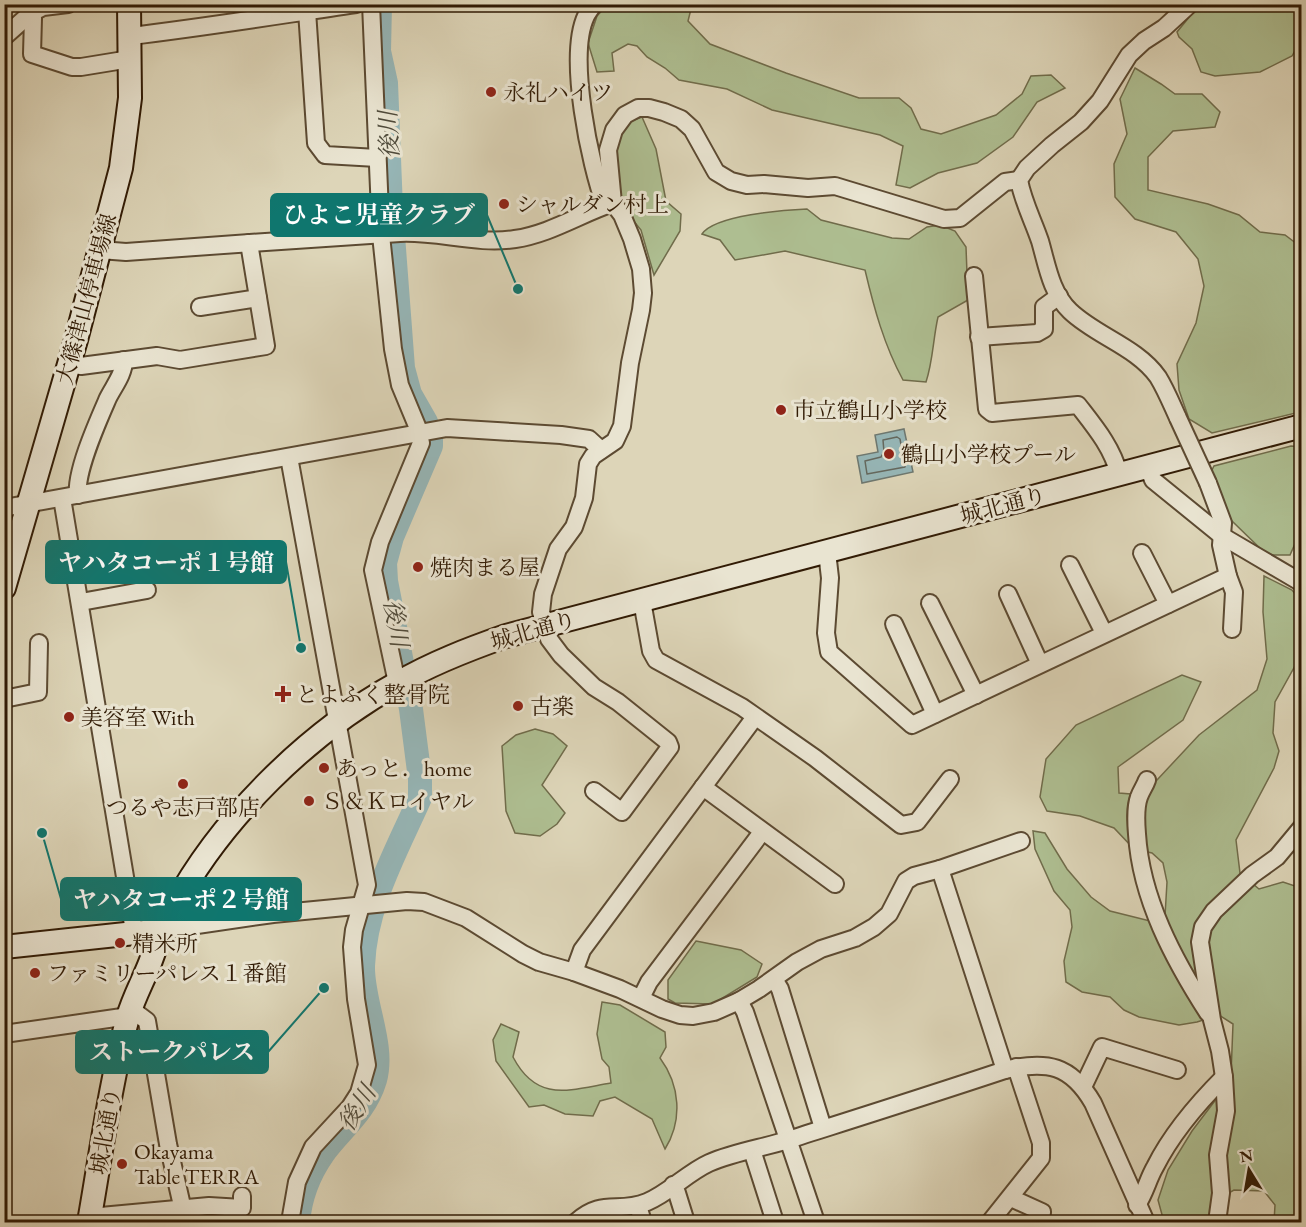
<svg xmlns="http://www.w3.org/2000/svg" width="1306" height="1227" viewBox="0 0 1306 1227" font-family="'EB Garamond','Noto Serif JP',serif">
<rect width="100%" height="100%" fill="#ddd5b8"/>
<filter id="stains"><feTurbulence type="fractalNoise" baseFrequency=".00333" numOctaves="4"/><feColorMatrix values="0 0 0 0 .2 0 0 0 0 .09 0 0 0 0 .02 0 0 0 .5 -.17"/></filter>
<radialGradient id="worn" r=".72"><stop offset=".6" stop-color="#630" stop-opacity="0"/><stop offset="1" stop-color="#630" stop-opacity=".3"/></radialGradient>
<g fill="#aebe91" stroke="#706c4b" stroke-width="1.5">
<path d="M607,5H692L688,21L710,44L786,73L859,98H899L911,108L921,129L941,134L996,115L1022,94L1031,76L1051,75L1065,88L1037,102L1013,137L977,163L938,173L910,188L896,185L903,146L880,135L772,110L727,89L679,80L665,68L647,57L637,46L628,44L612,53L614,71L597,72L588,43L597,16Z"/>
<path d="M1199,5H1301V40L1292,56L1260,72L1215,76L1201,72L1192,49L1179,37L1177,32Z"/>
<path d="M1135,68L1161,84L1175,94H1202L1220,112L1215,127L1173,131L1148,157V190L1208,204L1239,215L1260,232L1285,235L1301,247L1300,412L1212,433L1189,419L1179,390L1177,364L1196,323L1204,286L1198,259L1176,232L1135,219L1115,197L1114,164L1127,134L1120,99Z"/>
<path d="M642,117L656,149L666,201L681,214L680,231L654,275L641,230L620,204L612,150L623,124Z"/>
<path d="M807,209L821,220L892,238L909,239L927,227L940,225L955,231L966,247L968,300L938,317C933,339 933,361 926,382L903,380C884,345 874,308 865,270L785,251L735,260L720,240L702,234C715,215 784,210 807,209Z"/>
<path d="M1291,446L1301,447V530L1290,555H1267L1231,520L1211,472L1214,466Z"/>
<path d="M1264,576L1292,590L1301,601V655L1275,702L1273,733L1279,751L1274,768L1236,840L1240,873L1259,889L1283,882L1301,888V1222H1274L1275,1205L1264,1191L1234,1190L1216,1200L1212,1222H1164L1158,1200L1168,1170L1192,1131L1220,1094L1231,1074L1233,1024L1219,1015L1197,1022L1179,1025L1139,1017L1124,1010L1110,997L1082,992L1066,982L1064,961L1072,927L1070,910L1054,891L1035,849L1033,831L1045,833L1067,869L1091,897L1110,911L1150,921L1165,916L1167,882L1163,863L1152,853L1134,849L1114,828L1080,816L1047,811L1040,797L1046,759L1076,725L1182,675L1201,682L1183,720L1118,767L1119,793L1143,795L1199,735L1257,690L1267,659L1263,612Z"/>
<path d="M535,729L553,734L567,746L542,785L565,813L557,824L540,836L515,833L506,811L502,746L516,735Z"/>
<path d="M696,941L741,950L762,964L757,977L713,1004L675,1003L668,999V980Z"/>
<path d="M602,1002L620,1005L665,1032L666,1047L660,1058C680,1085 683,1120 665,1149L652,1119L615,1097L600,1101L593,1116L565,1114L544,1105L529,1107L496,1061L493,1040L501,1024L519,1032L513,1057C537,1103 569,1090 611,1083L609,1067L602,1059L597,1034Z"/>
</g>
<path fill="#96b6b7" stroke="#6e7870" stroke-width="1.5" d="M904,429L913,472L862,483L857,456L878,452L875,435Z"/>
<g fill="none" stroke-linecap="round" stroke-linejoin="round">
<path stroke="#64685e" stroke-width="1.5" d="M897,437L900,439L905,467L867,474L865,461L881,457L884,452L883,440Z"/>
<path stroke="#96b6b7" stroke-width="24" d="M298,1222C300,1199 309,1174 323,1154C342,1128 365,1113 375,1080C385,1045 362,1002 363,966C365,906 396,852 420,798V779L411,709L386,581L385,563L392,537L431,446V436L426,422L410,394L403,368L391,209L386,83L379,51L380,4"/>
<defs>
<g id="street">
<path d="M371,4L381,235L393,349L400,385L417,426L421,443L380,542L373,570L397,683"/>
<path d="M594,4C591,8 588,12 586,16C567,56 590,165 605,205"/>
<path d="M307,11L316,143L325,155L377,158"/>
<path d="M31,13L33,18L32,54L72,67H81L130,59"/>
<path d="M130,36C206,27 280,15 356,4"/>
<path d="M4,37L31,13L43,7L68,4"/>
<path d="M100,250L126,252C217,245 309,239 400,233C438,231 477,245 515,239C550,234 580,214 613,203"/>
<path d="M974,276L987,409L992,413L1078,405C1095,427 1112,447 1119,474"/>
<path d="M200,307L258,298"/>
<path d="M979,337L1037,333L1044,329V307L1059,296"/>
<path d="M69,364L81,366L157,356L180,360L266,346L249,243"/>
<path d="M1178,418C1172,405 1166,390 1158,377C1137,347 1096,336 1070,311C1051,293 1047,265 1040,241C1033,220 1023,202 1019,180L1027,168L1052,145L1081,122L1100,101L1129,55L1144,41L1164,28L1190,4"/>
<path d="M289,457L367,885L354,930L352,947L356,999L367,1065L359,1093L350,1107L313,1147L297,1182L290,1222"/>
<path d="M1148,467L1153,480L1222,536L1302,583"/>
<path d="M78,495C75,472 98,421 108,398C114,386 124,374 124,360"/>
<path d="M62,498L134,931"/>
<path d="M4,508L447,428L561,435L589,439L601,450"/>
<path d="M827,552L830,578L826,633L829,652L912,725L1228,576L1221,545L1223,523L1208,483"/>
<path d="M1142,553L1168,604"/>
<path d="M1070,565L1104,633"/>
<path d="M1228,576L1234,592L1232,629"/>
<path d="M1008,594L1040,664"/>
<path d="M642,601L651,651L656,660L742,707L815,758L901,825L917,822L950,779"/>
<path d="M81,602L147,590"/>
<path d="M930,603L976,695"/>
<path d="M894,624L935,714"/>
<path d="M4,699L38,692L39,643"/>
<path d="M1147,780C1145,786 1141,791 1139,797C1135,808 1136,822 1137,834C1141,899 1174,960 1208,1013"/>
<path d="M703,787L835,884"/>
<path d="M594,791L622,812L670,747L668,742L618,702L594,687L561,655L549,639L541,612L543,594L558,549L574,527L584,498L588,464L593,456L615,441L622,426L630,363L641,310L643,293L641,269L632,239L622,215L613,203L608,150L614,130L625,115L638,108H649L664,112L681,119L692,129L716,172L731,181L747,185L764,184L808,188L835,186L944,219L960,218L1005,182L1019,180"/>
<path d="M940,869L1021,841"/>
<path d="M163,930L273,914L407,901L424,902L466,918L523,954L539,962L574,972L620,989L662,1009L680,1015L693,1016L714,1012L739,1001L759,989L797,962L821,949L855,938L874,927L889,914L906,881L914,876L940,869L1005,1070"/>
<path d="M574,972L582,950L755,717"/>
<path d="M774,979L780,989L823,1128"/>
<path d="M641,998L649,982L762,832"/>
<path d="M739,1001L745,1012L816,1222"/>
<path d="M131,1009L147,1021L168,1144L183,1210"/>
<path d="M4,1034L129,1016"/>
<path d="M1083,1087L1102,1047L1177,1070"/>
<path d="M752,1150L775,1222"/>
<path d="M673,1185L677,1193L686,1222"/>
<path d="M1011,1198L1042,1212L1041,1222"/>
<path d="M1137,1205C1145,1193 1148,1179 1155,1167C1172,1133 1197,1104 1224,1077"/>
<path d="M638,1206L643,1222"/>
<path d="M90,1217L209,1206L242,1208V1196"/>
<path d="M576,1222C603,1198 617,1214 647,1202C669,1193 687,1173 709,1163C734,1152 762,1148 788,1140C860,1117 933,1094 1005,1070C1047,1060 1071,1065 1093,1103L1146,1222"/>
<path d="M990,1222L1041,1158V1143L1016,1067"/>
<path d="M1217,1222L1221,1193L1218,1155L1226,1111L1224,1077L1220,1051L1212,1020L1200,942L1203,927L1214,911L1252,875L1277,857L1302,827"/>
</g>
<g id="secondary">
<path d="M4,588L76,340L121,168L130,98L129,4"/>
<path d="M4,947L163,930"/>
<path d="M89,1222C101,1154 110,1084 128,1017C133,999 143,981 150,963C157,944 163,925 173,908C221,818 309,732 398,683C432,663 469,649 506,636L1302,426"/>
</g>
</defs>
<use href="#street" stroke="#5c4a32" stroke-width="20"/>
<use href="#secondary" stroke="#311b05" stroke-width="26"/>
<use href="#street" stroke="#e9e4d1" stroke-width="16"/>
<use href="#secondary" stroke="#e9e4d1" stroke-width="22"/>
<defs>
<path id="street-bridge" d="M1178,418L1208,483"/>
</defs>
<use href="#street-bridge" stroke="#5c4a32" stroke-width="20" stroke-linecap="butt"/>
<use href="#street-bridge" stroke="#e9e4d1" stroke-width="16"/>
</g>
<g fill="#8f2418" stroke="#e9e4d1" stroke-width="2">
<circle cx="491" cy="92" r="6"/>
<circle cx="504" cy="204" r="6"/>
<circle cx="781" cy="410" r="6"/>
<circle cx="889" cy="454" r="6"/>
<circle cx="418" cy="567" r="6"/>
<path d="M280 685h6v6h6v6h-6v6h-6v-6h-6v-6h6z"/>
<circle cx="518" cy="706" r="6"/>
<circle cx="69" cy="717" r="6"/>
<circle cx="324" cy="768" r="6"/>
<circle cx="183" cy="784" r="6"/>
<circle cx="309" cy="801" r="6"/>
<circle cx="120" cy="943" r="6"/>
<circle cx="35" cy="973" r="6"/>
<circle cx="122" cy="1164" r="6"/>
</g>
<g text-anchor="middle" stroke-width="6" stroke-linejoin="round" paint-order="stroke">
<g font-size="22" fill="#311b05" stroke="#e9e4d1" text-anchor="start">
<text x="503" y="100">永礼ハイツ</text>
<text x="516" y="212">シャルダン村上</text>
<text x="793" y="418">市立鶴山小学校</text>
<text x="901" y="462">鶴山小学校プール</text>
<text x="430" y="575">焼肉まる屋</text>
<text x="296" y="702">とよふく整骨院</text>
<text x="530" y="714">古楽</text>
<text x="81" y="725">美容室 With</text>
<text x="336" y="776">あっと．home</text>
<text x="321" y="809">Ｓ＆Ｋロイヤル</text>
<text x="183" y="815" text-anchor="middle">つるや志戸部店</text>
<text x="132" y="951">精米所</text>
<text x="47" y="981">ファミリーパレス１番館</text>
<text x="134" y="1159">Okayama<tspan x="134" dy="25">Table TERRA</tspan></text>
</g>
<g font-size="22" fill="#311b05" stroke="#e9e4d1">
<text transform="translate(86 299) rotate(-75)" y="8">大篠津山停車場線</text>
<text transform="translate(1003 505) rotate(-15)" y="8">城北通り</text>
<text transform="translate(533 630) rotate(-16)" y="8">城北通り</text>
<text transform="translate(105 1131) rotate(-80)" y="8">城北通り</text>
</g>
<g font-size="24" font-style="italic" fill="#4f4a3a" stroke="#e9e4d1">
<text transform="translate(389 135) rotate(-93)" y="8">後川</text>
<text transform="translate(396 623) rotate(80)" y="8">後川</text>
<text transform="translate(357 1108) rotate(-58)" y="8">後川</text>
</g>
</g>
<path fill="none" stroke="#0f766e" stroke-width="2" d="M518 289L487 215M301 648L286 562M42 833L61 899M324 988L268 1052"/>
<g fill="#0f766e" stroke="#e9e4d1" stroke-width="2">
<circle cx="518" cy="289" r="6"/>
<circle cx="301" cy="648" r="6"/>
<circle cx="42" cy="833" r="6"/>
<circle cx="324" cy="988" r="6"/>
</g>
<g fill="#0f766e" stroke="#0f766e" stroke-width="2">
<rect x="271" y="194" width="216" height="42" rx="6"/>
<rect x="46" y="541" width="240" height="42" rx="6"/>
<rect x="61" y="878" width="240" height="42" rx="6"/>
<rect x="76" y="1031" width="192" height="42" rx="6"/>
</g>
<g font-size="24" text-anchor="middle" font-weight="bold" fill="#fff">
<text x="379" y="223">ひよこ児童クラブ</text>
<text x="166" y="571">ヤハタコーポ１号館</text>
<text x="181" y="908">ヤハタコーポ２号館</text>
<text x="172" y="1060">ストークパレス</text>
</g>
<rect width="1306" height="1227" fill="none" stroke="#ddd5b8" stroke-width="24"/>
<rect x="6" y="6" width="1294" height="1215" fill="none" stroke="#311b05" stroke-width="3"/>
<rect x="12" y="12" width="1282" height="1203" fill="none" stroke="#311b05" stroke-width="1.5"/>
<g transform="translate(1249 1170) rotate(349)" stroke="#e9e4d1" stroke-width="4.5" paint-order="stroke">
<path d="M0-4.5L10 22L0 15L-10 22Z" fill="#311b05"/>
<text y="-9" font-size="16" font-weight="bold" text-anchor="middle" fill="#311b05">N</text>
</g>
<rect width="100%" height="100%" filter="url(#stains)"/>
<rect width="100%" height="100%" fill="url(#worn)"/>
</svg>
